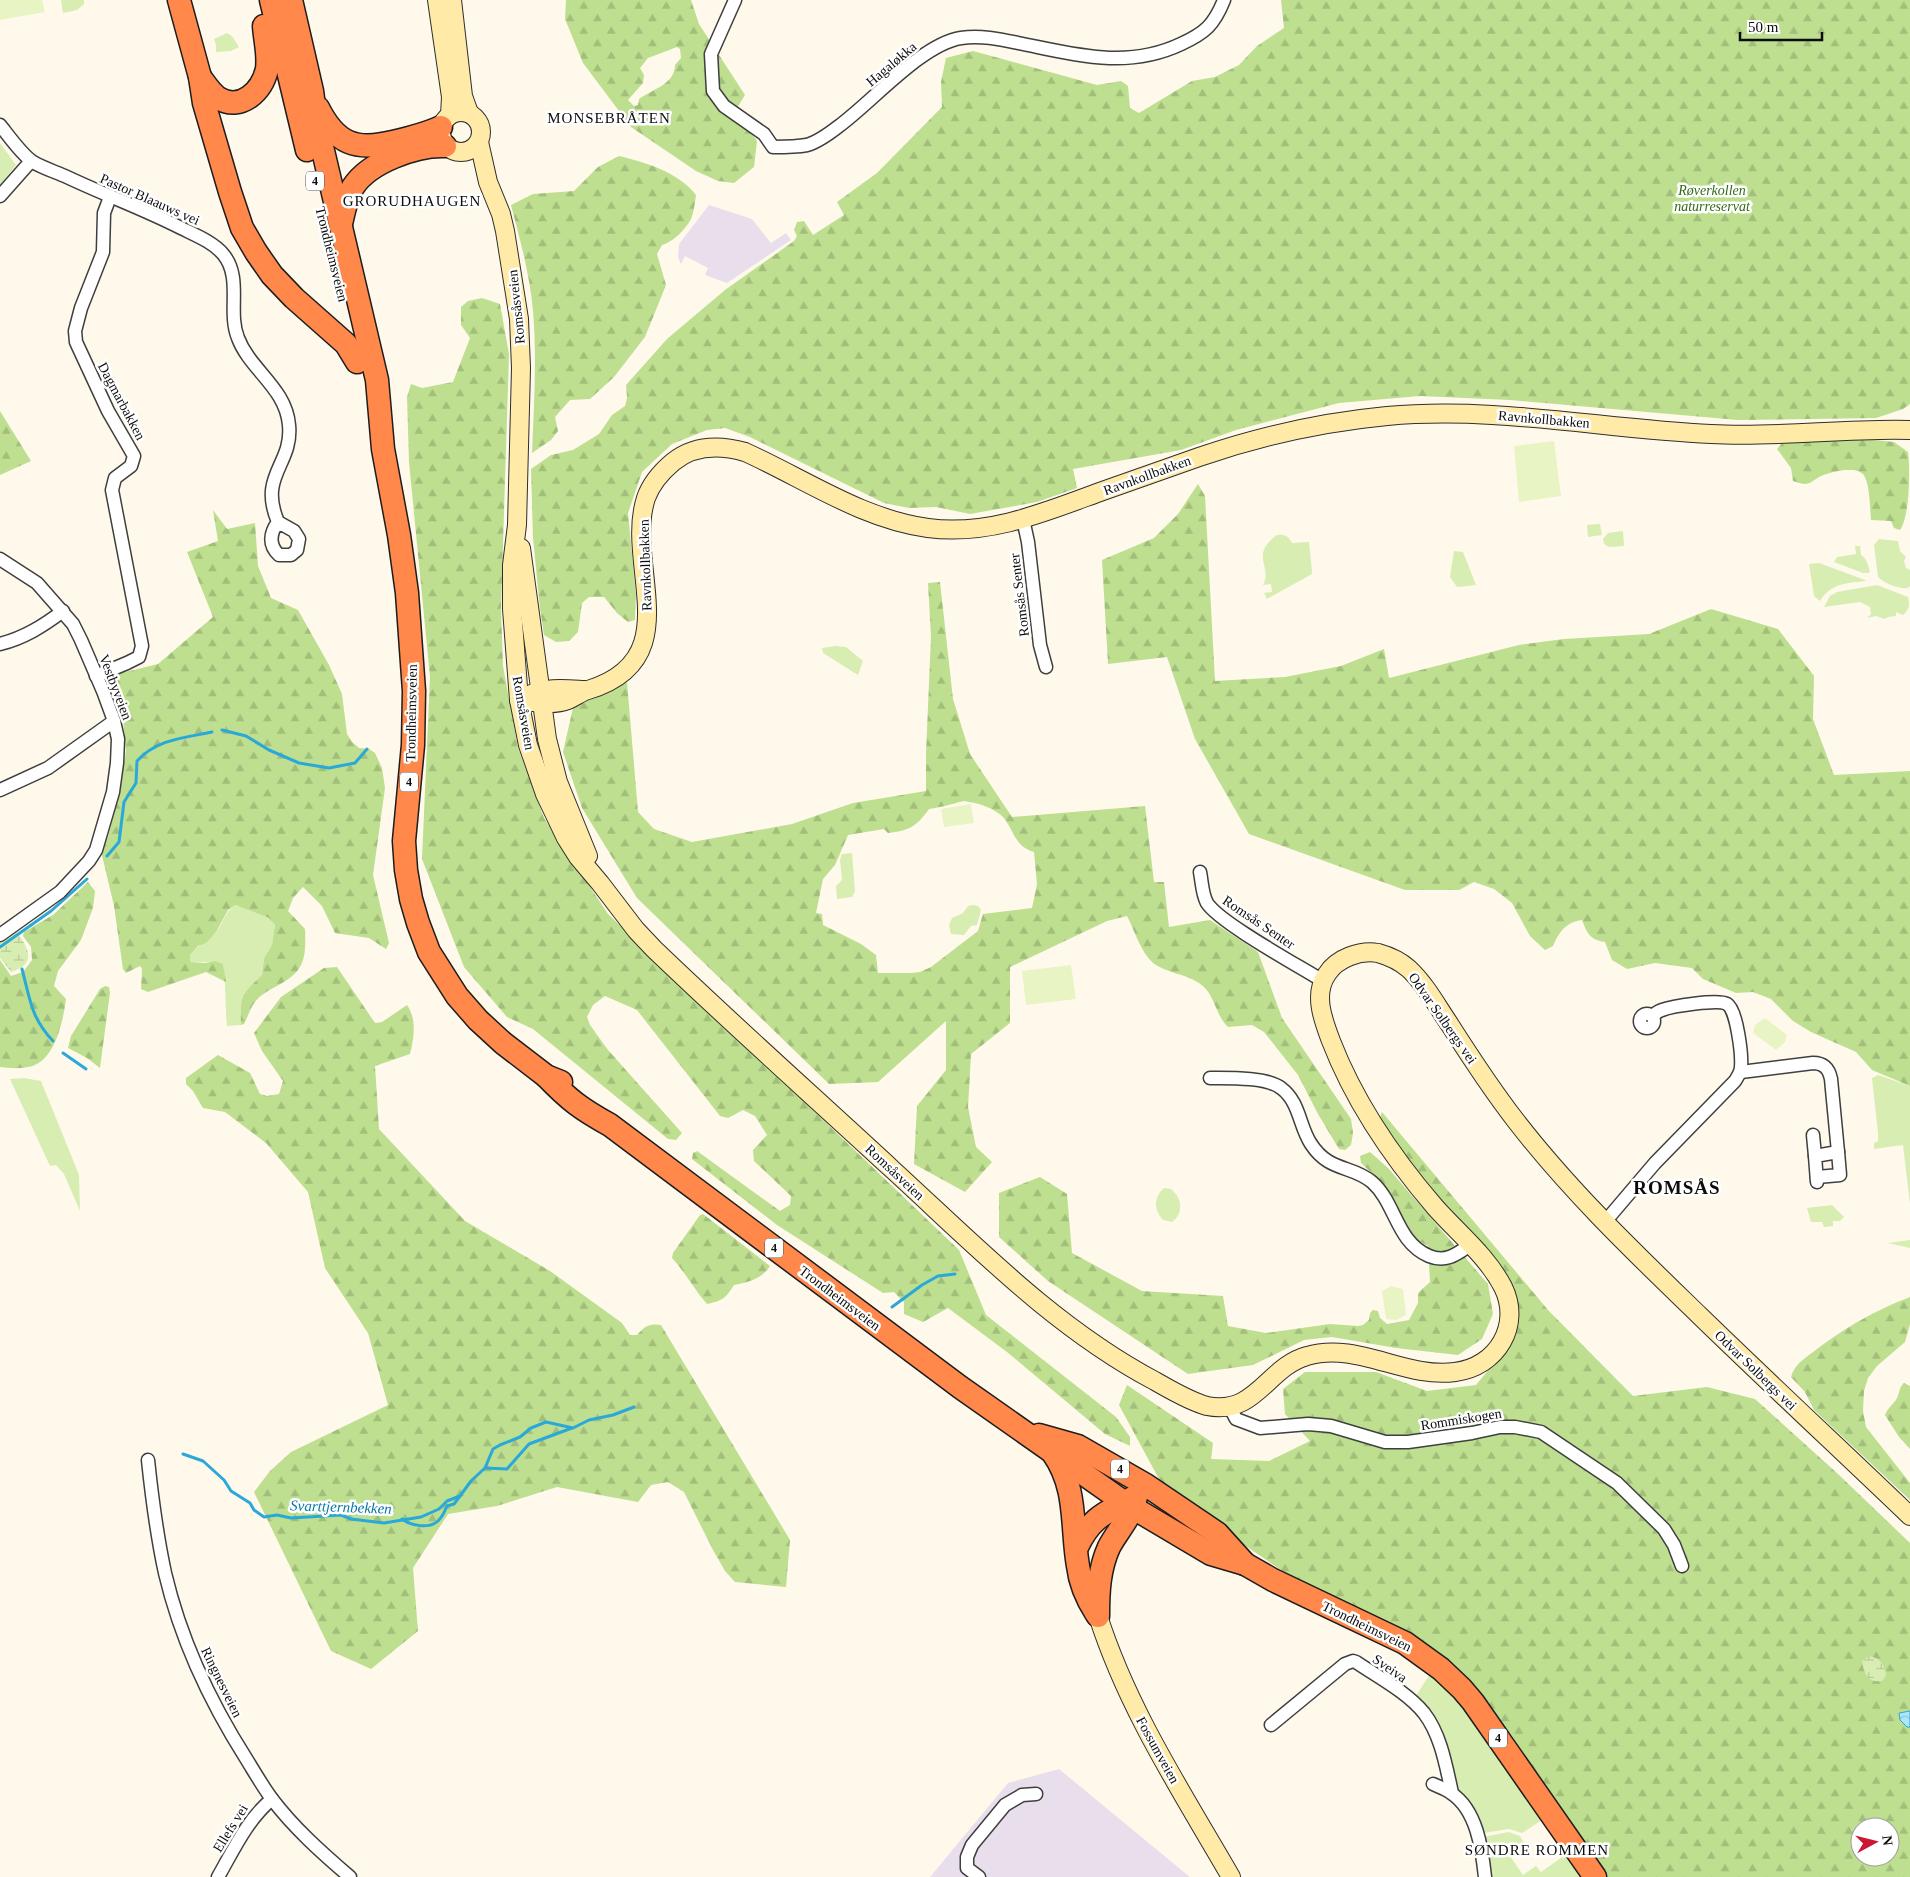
<svg xmlns="http://www.w3.org/2000/svg" width="1910" height="1877" viewBox="0 0 1910 1877" font-family="Georgia,serif">
<defs>
<pattern id="forest-firs" width="22" height="20" patternUnits="userSpaceOnUse" patternTransform="scale(1.25)"><rect width="22" height="20" fill="#bddf8f"/><path d="M5 1l3.5 6h-7zM16 11l3.5 6h-7z" fill="#a1be7a"/></pattern>
<pattern id="wetland-marsh" width="20" height="14" patternUnits="userSpaceOnUse" patternTransform="scale(1.25)"><rect width="20" height="14" fill="#d7edb1"/><path d="M1 5h8M5 5V1M11 12h8M15 12V8" fill="none" stroke="#b7ca97"/></pattern>
<pattern id="water-waves" width="16" height="10" patternUnits="userSpaceOnUse" patternTransform="scale(1.25)"><rect width="16" height="10" fill="#abe7fc"/><path d="M0 5q4-4 8 0t8 0" fill="none" stroke="#92c5d7"/></pattern>
</defs>
<rect width="100%" height="100%" fill="#fff9ec"/>
<g fill="#e9dfec">
<path d="M709,205L752,219L771,243L786,233L791,240L727,283L705,275L708,268L685,256L681,264L678,257L679,244Z"/>
<path d="M1059,1769L1190,1877H930L1008,1783Z"/>
</g>
<g fill="#d7edb1">
<path d="M61,0H84V4L77,10L63,13Z"/>
<path d="M227,33L232,36L239,47L231,51L216,52V45L214,39Z"/>
<path d="M0,143L16,165L0,185Z"/>
<path d="M1600,524L1602,535L1588,537L1587,525Z"/>
<path d="M1623,531L1624,546L1609,547L1604,544L1603,539L1608,533Z"/>
<path d="M1277,535C1285,534 1288,536 1292,543L1309,542L1312,571V574L1267,599L1264,593L1272,592L1271,584L1263,585C1273,566 1249,556 1277,535Z"/>
<path d="M1879,539L1898,541L1900,551L1906,557L1904,561L1906,568L1910,570V586L1908,588C1899,589 1885,584 1878,577L1874,545Z"/>
<path d="M1855,546H1860L1861,555C1867,559 1868,565 1870,572L1868,573H1863L1834,562L1837,557L1856,554Z"/>
<path d="M1454,551L1463,552L1476,585L1457,587L1450,577Z"/>
<path d="M1819,563L1865,580L1866,581C1847,583 1831,583 1820,601L1814,596L1809,564Z"/>
<path d="M1877,585L1908,597C1910,605 1909,610 1903,615L1896,612V616L1888,617L1885,619L1876,616L1867,618L1871,614L1870,607L1860,602L1824,607L1830,596L1837,592Z"/>
<path d="M835,646L846,647L863,661L858,675L823,653L822,648Z"/>
<path d="M852,853L855,891L852,897L837,899L836,886L842,880L840,860L842,854Z"/>
<path d="M235,905L269,918L275,925L272,945L264,958L262,975C241,995 240,995 241,1025L227,1026C225,1005 226,985 223,964C213,960 201,963 190,962V955C197,946 210,939 217,931C224,921 225,912 235,905Z"/>
<path d="M973,905L978,906L981,910L977,925L971,926L964,935L951,934L949,925L952,918L963,913L968,906Z"/>
<path d="M1878,1075L1910,1086V1204L1903,1145L1874,1149V1143L1878,1141V1133L1872,1078Z"/>
<path d="M24,1078L41,1081L79,1175L80,1211L64,1174L56,1165L50,1166L10,1079Z"/>
<path d="M1164,1188L1171,1189C1182,1198 1184,1213 1172,1222L1163,1220C1154,1210 1153,1198 1164,1188Z"/>
<path d="M1832,1205L1844,1217L1840,1221H1833V1226L1824,1227L1822,1222H1811L1807,1208Z"/>
<path d="M1910,1240V1248L1888,1243Z"/>
<path d="M1430,1674C1476,1716 1508,1769 1542,1820L1522,1833L1509,1829L1477,1834L1444,1757L1412,1702Z"/>
<path d="M1509,1832L1520,1836L1524,1843L1508,1853L1523,1875L1536,1866L1541,1872L1565,1855L1580,1877H1489L1483,1837Z"/>
</g>
<g fill="url(#forest-firs)" fill-rule="evenodd">
<path d="M566,0H691L699,24L745,95L732,116L747,127L757,141L754,167L734,183L718,181L696,171L631,127L583,63L565,19ZM677,47L680,49L681,58L675,65C675,84 653,89 639,99L638,105L634,106L628,100L643,83L644,75L640,68L648,58Z"/>
<path d="M1281,0H1910V404L1903,409L1876,418L1738,420L1510,400L1420,396L1339,403L1236,430L1181,450L1073,469L1077,488L1037,502L970,514L936,507L909,508L884,503L750,437L725,428L707,430L672,444L642,472L628,513L636,595L635,620L628,622L617,613L604,597H589L582,603L578,632L569,641L556,642L544,635L540,609L533,538L531,469L551,455L573,450L599,434L612,415L625,406L627,398L626,385L667,339L725,290L794,241L797,236L794,230L797,222L804,221L813,235L844,215L837,202L877,173L942,107L941,82L946,58L973,51L1097,85L1121,81L1128,86L1130,108L1139,113L1192,81L1215,77L1239,65L1257,46L1284,28Z"/>
<path d="M619,156C647,163 678,172 696,195C695,202 694,212 691,219C686,229 673,242 662,245L657,254L666,285L645,337L614,377L590,399L570,400L555,417L558,431L551,440L532,453C534,406 537,358 533,311C530,275 520,240 511,205L533,194L574,191L598,167Z"/>
<path d="M482,298L500,304L509,354L501,608L503,666L518,748L544,818L608,914L959,1250L986,1315L1116,1417L1130,1437V1446L1105,1434L1007,1352L948,1308L923,1322L904,1314V1302L894,1292L883,1293L777,1225L692,1159L693,1153L697,1151L780,1211L790,1205L791,1196L754,1161L753,1150L767,1135L755,1116L743,1110L728,1118L720,1116L637,1010L605,996L593,1005L587,1017L590,1025L608,1050L682,1133L676,1140L668,1139L533,1029L507,1017L464,967L422,859L430,677L409,462L407,397L411,384L422,388L453,382L470,338L461,325V307L468,301Z"/>
<path d="M0,411L31,461L0,475Z"/>
<path d="M1865,439L1894,442L1908,452C1910,470 1910,516 1900,530L1894,528L1891,521L1871,520C1870,509 1870,482 1863,474C1858,469 1850,470 1844,470C1837,471 1828,473 1821,476C1808,483 1810,487 1793,481L1791,468L1777,449L1782,443Z"/>
<path d="M1198,484L1205,496L1215,681L1285,677L1341,666L1384,649L1389,678L1519,645L1564,639L1649,634L1711,609L1778,629L1814,676L1813,719L1834,775L1910,771V1086L1872,1070L1856,1052L1811,1032L1793,1021L1771,999L1753,992L1736,993L1703,979L1692,968L1655,963L1627,969L1612,960L1605,942C1590,940 1587,933 1582,920C1566,922 1559,932 1553,946L1545,950L1530,936L1512,903L1494,889L1474,882L1459,890H1405L1249,834L1195,739L1167,657L1108,664L1102,560L1154,538L1178,514Z"/>
<path d="M213,510L227,529L255,523L258,566L271,598L298,610L329,665L342,694L347,734L352,742L359,748L369,749L375,753L382,768L385,788L373,875L389,943L386,949L369,938L335,933L322,906L303,887L293,898L288,911L305,929C306,959 305,971 277,986C269,990 260,995 255,1002C250,1008 248,1017 244,1024L241,1025C240,995 241,995 262,975L264,958L272,945L275,925L269,918L235,905L228,910L216,932L206,943L198,946L190,955V962L205,963L215,961L223,964L226,982L206,972L148,992L141,989L142,969L140,966L126,973L123,969L114,906L101,851L108,837L119,795L126,751L123,719L109,676L158,664L213,617L187,552L218,541Z"/>
<path d="M940,582L953,699L970,754L1012,817L1145,806L1154,882H1164L1169,927L1210,920L1258,952L1282,1018L1351,1119L1353,1133L1351,1145L1345,1150L1339,1149L1318,1114L1298,1075L1264,1032L1252,1025L1228,1027C1215,1015 1215,993 1199,983C1186,974 1166,973 1153,963C1140,951 1135,931 1127,916L1107,921L1010,967V1023L971,1054L968,1107L976,1147L992,1162L965,1192L914,1164L917,1106L946,1070V1021L878,1082L829,1084L637,898L582,808L563,752L575,699L627,682L638,812L654,829L692,842L792,824L853,803L926,791V753L931,637L928,583ZM964,801C978,803 995,808 1004,818C1015,833 1015,846 1034,852L1037,884L1032,908L983,914L978,931L931,967L920,972L911,973H878L876,955L861,944L823,925L822,914L816,913L823,879L835,865L848,835L884,829L888,833C909,831 917,826 929,809C942,807 952,804 964,801Z"/>
<path d="M88,882L95,891L93,908L81,940L58,971L54,986L66,999C63,1021 55,1063 28,1067C19,1069 9,1068 0,1067V960L11,976L23,972L32,960L31,947L23,936L24,932L53,915Z"/>
<path d="M337,967L375,1023L382,1022L407,1005C417,1019 414,1038 410,1054L375,1066L379,1129L465,1221L550,1271L622,1323L630,1335H637C645,1326 649,1323 661,1325L790,1540L786,1587L735,1582L725,1571L713,1550L684,1492L668,1482L651,1485L638,1502L557,1487L497,1506L448,1514L413,1568L418,1631L371,1669L331,1651L254,1492L270,1471L291,1452L388,1405L368,1333L325,1268L308,1192L266,1143L225,1112L203,1108L193,1091L186,1084V1078L218,1055L250,1073L260,1094L267,1096L279,1094L283,1081L262,1051L254,1033L281,997L324,968Z"/>
<path d="M105,986L109,987L110,993L100,1068L87,1058L68,1048L71,1036L100,989Z"/>
<path d="M1382,1112L1548,1310L1633,1396L1707,1387L1755,1399L1838,1474L1910,1543V1711L1899,1713L1907,1727H1910V1877H1604L1592,1862L1511,1734L1438,1652L1290,1576L1166,1492L1119,1405L1127,1385L1213,1443L1211,1459L1269,1461L1310,1441L1285,1414L1283,1389L1305,1372H1376L1427,1391L1476,1385L1514,1339L1515,1292L1377,1125ZM1860,1827H1890V1857H1860Z"/>
<path d="M1370,1152L1388,1168L1488,1284L1493,1314L1482,1339L1458,1355L1396,1348L1332,1337L1304,1340L1253,1365L1188,1374L1048,1281L999,1237V1193L1040,1177L1067,1194L1072,1253L1142,1291L1223,1296L1228,1326L1266,1333L1330,1324L1358,1326L1363,1325L1369,1320L1370,1313L1373,1310L1378,1311L1380,1318L1387,1324L1409,1320L1418,1303V1293L1430,1282L1428,1246L1417,1240L1380,1181L1361,1163L1360,1156Z"/>
<path d="M703,1214L770,1266C762,1279 748,1282 734,1285C726,1298 722,1301 707,1304C694,1289 685,1272 672,1258L673,1253L700,1215Z"/>
<path d="M1910,1297V1324L1905,1342L1877,1366L1868,1378L1864,1391L1863,1411L1866,1427L1910,1483V1500L1814,1410L1805,1392L1791,1377C1795,1363 1807,1357 1817,1349C1848,1326 1874,1311 1910,1297Z"/>
<path d="M1904,1383L1910,1386V1449L1899,1437L1885,1415C1888,1407 1894,1404 1897,1398C1900,1392 1899,1387 1904,1383Z"/>
</g>
<g fill="url(#wetland-marsh)">
<path d="M17,932C29,949 37,964 11,972L0,958V943Z"/>
<path d="M1869,1656C1880,1658 1885,1664 1886,1676L1882,1681C1868,1683 1864,1674 1862,1661Z"/>
</g>
<g fill="#e9f4c4">
<path d="M0,0H42L45,12L0,20Z"/>
<path d="M1554,441L1561,496L1519,502L1514,446Z"/>
<path d="M971,804L974,823L944,827L941,809Z"/>
<path d="M1071,965L1076,999L1026,1005L1022,971Z"/>
<path d="M1765,1018L1787,1035L1785,1042L1776,1050L1753,1033L1755,1025Z"/>
<path d="M1391,1286L1403,1289L1406,1315L1396,1320L1386,1319L1382,1291Z"/>
</g>
<path fill="url(#water-waves)" stroke="#2ba8da" d="M1910,1711V1727H1907L1900,1720L1899,1713Z"/>
<g fill="none" stroke-linecap="round" stroke-linejoin="round">
<g stroke="#2ba8da" stroke-width="3">
<path d="M222,730L246,736L269,750L299,763L329,768L355,763L367,749"/>
<path d="M107,856L119,842L124,802L136,783L137,761C157,739 184,738 212,732"/>
<path d="M0,947L51,911L87,879"/>
<path d="M22,969C30,999 31,1018 53,1041"/>
<path d="M63,1053L86,1069"/>
<path d="M892,1307L922,1285L938,1276L955,1274"/>
<path d="M183,1454L203,1461L224,1480L231,1491L250,1503L254,1510L264,1517L277,1515L291,1518L341,1515L351,1519L384,1523L421,1517L439,1509L447,1501L460,1496L471,1481L485,1468L493,1449L500,1445L520,1437L531,1428L546,1422L573,1428L589,1420L613,1415L634,1407"/>
<path d="M485,1468L507,1469L529,1444L572,1428"/>
<path d="M402,1519C411,1526 429,1529 438,1521C442,1517 445,1511 447,1506L454,1504L460,1496"/>
</g>
<defs>
<g id="street">
<path d="M735,0L711,54L713,91L724,106L764,134L773,147C784,147 796,147 807,145C818,142 830,133 839,126C873,101 922,44 961,38C980,35 999,39 1018,43C1074,54 1126,70 1181,44C1205,33 1214,25 1224,0"/>
<path d="M0,125C8,135 22,155 33,162C43,168 56,172 67,177C105,195 144,209 181,228C195,235 213,242 223,254C243,278 227,311 238,338C250,370 286,388 289,425C293,465 258,475 278,522L294,531L299,539L297,550L291,555H279C268,545 270,533 278,522"/>
<path d="M0,196L31,161"/>
<path d="M1023,519L1028,542L1040,645L1046,667"/>
<path d="M0,559L37,583L73,624L81,640L103,691L114,721L118,739L117,763L113,792L96,850L89,861L60,892L0,935"/>
<path d="M0,644C24,638 43,626 63,611"/>
<path d="M96,676L127,663L139,657L142,646L112,490L115,478L131,466L134,456L108,411L76,342L75,331L81,308L103,252L104,213L110,197"/>
<path d="M0,790L48,768L114,721"/>
<path d="M1200,872C1202,882 1202,894 1207,903C1220,923 1299,966 1323,981"/>
<circle cx="1647" cy="1021" r="7"/>
<path d="M1741,1072L1813,1063C1824,1063 1829,1069 1831,1079L1838,1152L1815,1156L1817,1182"/>
<path d="M1210,1078C1229,1078 1267,1077 1281,1088C1300,1102 1299,1126 1311,1144C1329,1172 1352,1165 1372,1182C1396,1203 1396,1242 1429,1256C1446,1263 1457,1254 1470,1245"/>
<path d="M1813,1135L1815,1156"/>
<path d="M1817,1177L1840,1175L1838,1152"/>
<path d="M1604,1223L1655,1163L1735,1081C1738,1076 1741,1072 1741,1067C1742,1055 1737,1010 1727,1004C1718,999 1672,1006 1662,1010C1658,1011 1655,1014 1652,1016"/>
<path d="M1229,1406L1236,1419L1260,1428L1308,1424L1331,1426L1385,1442H1408L1472,1433L1500,1427H1515L1541,1432L1617,1483L1664,1529L1674,1545L1682,1566"/>
<path d="M148,1460C152,1498 157,1536 165,1573C181,1641 210,1702 247,1760C255,1773 263,1787 272,1799C294,1828 322,1853 350,1877"/>
<path d="M1271,1725L1345,1664L1353,1661L1356,1662C1378,1677 1407,1692 1424,1713C1441,1735 1446,1766 1452,1793"/>
<path d="M1433,1784C1439,1787 1446,1789 1451,1793C1477,1810 1482,1849 1485,1877"/>
<path d="M218,1877C234,1849 247,1820 272,1799"/>
<path d="M979,1877L967,1868V1857L972,1845L1005,1805L1022,1795L1036,1794"/>
</g>
<g id="secondary">
<path d="M437,0L451,97L450,115"/>
<path d="M452,0L463,96L469,113"/>
<circle cx="461" cy="132" r="20"/>
<path d="M479,142L488,182L501,214L505,231L519,319L521,368L517,525L512,565V609L519,700L528,745L545,794L566,838L578,857L600,883L636,930L654,949C732,1024 813,1096 893,1170C976,1246 1055,1328 1155,1381C1171,1390 1189,1401 1207,1406C1256,1416 1267,1367 1307,1356C1357,1341 1405,1379 1455,1372C1497,1367 1522,1325 1503,1287C1487,1256 1458,1233 1435,1207C1392,1157 1355,1103 1331,1041C1323,1020 1313,994 1327,974C1337,958 1360,950 1378,953C1389,956 1400,961 1409,969C1426,985 1437,1006 1450,1025C1471,1058 1492,1090 1516,1121C1571,1192 1635,1253 1699,1315C1769,1383 1840,1449 1910,1516"/>
<path d="M521,548L547,739L558,782L588,856"/>
<path d="M529,695C546,687 565,689 584,690"/>
<path d="M519,700C535,702 553,706 568,700C575,697 581,692 588,690C690,659 624,565 646,498C651,484 661,472 673,462C694,445 720,445 745,452C805,479 862,519 928,528C987,536 1043,513 1097,493C1131,481 1165,469 1199,457C1260,436 1324,422 1387,416C1496,406 1603,429 1711,434C1777,438 1844,428 1910,430"/>
<path d="M1098,1616C1128,1710 1182,1792 1231,1877"/>
</g>
<g id="highway">
<path d="M179,0L200,77L204,103L230,192L242,228L256,252L272,275L294,298L346,344L357,362"/>
<path d="M271,0L307,150"/>
<path d="M291,0L312,91L316,121L377,380L383,449L399,535L407,593L414,691L413,745L404,841L406,870L411,899L418,923L429,952L457,996L478,1020L503,1043L546,1076L561,1082"/>
<path d="M200,77C206,85 210,92 218,98C241,112 262,91 267,69C269,54 265,41 264,26"/>
<path d="M318,108C336,144 356,151 393,142C410,138 426,134 441,127"/>
<path d="M341,224C344,211 346,198 353,187C369,162 416,145 445,146"/>
<path d="M546,1076C569,1100 581,1109 610,1125L960,1387L1125,1503L1211,1554L1245,1564L1273,1580L1405,1643L1441,1669L1462,1689L1473,1702L1595,1877"/>
<path d="M1039,1435L1078,1446L1146,1485L1217,1533L1245,1564"/>
<path d="M1053,1453C1078,1489 1071,1526 1078,1566C1080,1583 1087,1599 1096,1613"/>
<path d="M1077,1547C1092,1515 1107,1513 1136,1496"/>
<path d="M1098,1616C1098,1592 1099,1569 1109,1547C1118,1530 1133,1515 1136,1496"/>
</g>
</defs>
<use href="#street" stroke="#3f3f3f" stroke-width="15"/>
<use href="#secondary" stroke="#2e2e2e" stroke-width="20"/>
<use href="#highway" stroke="#1d1d1d" stroke-width="25"/>
<use href="#street" stroke="#fff" stroke-width="12"/>
<use href="#secondary" stroke="#ffeba7" stroke-width="18"/>
<use href="#highway" stroke="#ff884a" stroke-width="22"/>
</g>
<g text-anchor="middle" stroke-width="5" stroke-linejoin="round" paint-order="stroke">
<g fill="#fff" stroke="#555" stroke-width="1">
<rect x="306" y="171.5" width="18" height="19" rx="4"/>
<rect x="400" y="772.5" width="18" height="19" rx="4"/>
<rect x="765" y="1238.5" width="18" height="19" rx="4"/>
<rect x="1111" y="1459.5" width="18" height="19" rx="4"/>
<rect x="1489" y="1728.5" width="18" height="19" rx="4"/>
</g>
<g font-size="12" font-weight="bold" fill="#0c0c0c">
<text x="315" y="185">4</text>
<text x="409" y="786">4</text>
<text x="774" y="1252">4</text>
<text x="1120" y="1473">4</text>
<text x="1498" y="1742">4</text>
</g>
<g font-size="14" fill="#0c0c0c" stroke="#fff">
<text transform="translate(891 64) rotate(-40)" y="5">Hagaløkka</text>
<text transform="translate(150 199) rotate(24)" y="5">Pastor Blaauws vei</text>
<text transform="translate(332 254) rotate(76)" y="5">Trondheimsveien</text>
<text transform="translate(516 307) rotate(-96)" y="5">Romsåsveien</text>
<text transform="translate(122 401) rotate(62)" y="5">Dagmarbakken</text>
<text transform="translate(1544 419) rotate(5)" y="5">Ravnkollbakken</text>
<text transform="translate(1147 475) rotate(-20)" y="5">Ravnkollbakken</text>
<text transform="translate(645 565) rotate(-92)" y="5">Ravnkollbakken</text>
<text transform="translate(1019 595) rotate(-97)" y="5">Romsås Senter</text>
<text transform="translate(116 687) rotate(69)" y="5">Vestbyveien</text>
<text transform="translate(411 713) rotate(-89)" y="5">Trondheimsveien</text>
<text transform="translate(524 713) rotate(80)" y="5">Romsåsveien</text>
<text transform="translate(1259 922) rotate(34)" y="5">Romsås Senter</text>
<text transform="translate(1443 1018) rotate(55)" y="5">Odvar Solbergs vei</text>
<text transform="translate(895 1172) rotate(43)" y="5">Romsåsveien</text>
<text transform="translate(840 1298) rotate(37)" y="5">Trondheimsveien</text>
<text transform="translate(1756 1370) rotate(44)" y="5">Odvar Solbergs vei</text>
<text transform="translate(1461 1419) rotate(-9)" y="5">Rommiskogen</text>
<text transform="translate(1367 1626) rotate(26)" y="5">Trondheimsveien</text>
<text transform="translate(1390 1668) rotate(35)" y="5">Sveiva</text>
<text transform="translate(222 1682) rotate(64)" y="5">Ringnesveien</text>
<text transform="translate(1158 1750) rotate(61)" y="5">Fossumveien</text>
<text transform="translate(230 1828) rotate(-58)" y="5">Ellefs vei</text>
</g>
<g font-size="14" font-style="italic" fill="#326a17" stroke="#fff">
<text x="1712" y="195">Røverkollen<tspan x="1712" dy="16">naturreservat</tspan></text>
</g>
<g font-size="15" letter-spacing="1" fill="#0c0c0c" stroke="#fff">
<text x="609" y="123">MONSEBRÅTEN</text>
<text x="412" y="206">GRORUDHAUGEN</text>
<text x="1537" y="1855">SØNDRE ROMMEN</text>
</g>
<g font-size="15" font-style="italic" fill="#0a76aa" stroke="#fff">
<text transform="translate(341 1507) rotate(2)" y="5">Svarttjernbekken</text>
</g>
<g font-size="19" font-weight="bold" letter-spacing="1" fill="#0c0c0c" stroke="#fff">
<text x="1677" y="1194">ROMSÅS</text>
</g>
</g>
<g transform="translate(1875 1842) rotate(83)"><circle r="24" fill="#ffffff" stroke="#9e9e9e"/>
<path d="M0-4L9 19L0 12L-9 19Z" fill="#c91734"/>
<text y="-8" font-size="14" font-weight="bold" text-anchor="middle" fill="#0c0c0c">N</text>
</g>
<path d="M1740 32v8h82v-8" fill="none" stroke="#0c0c0c" stroke-width="2.5"/>
<text x="1748" y="32" font-size="15" fill="#0c0c0c" stroke="#ffffff" stroke-width="4" paint-order="stroke">50 m</text>
</svg>
